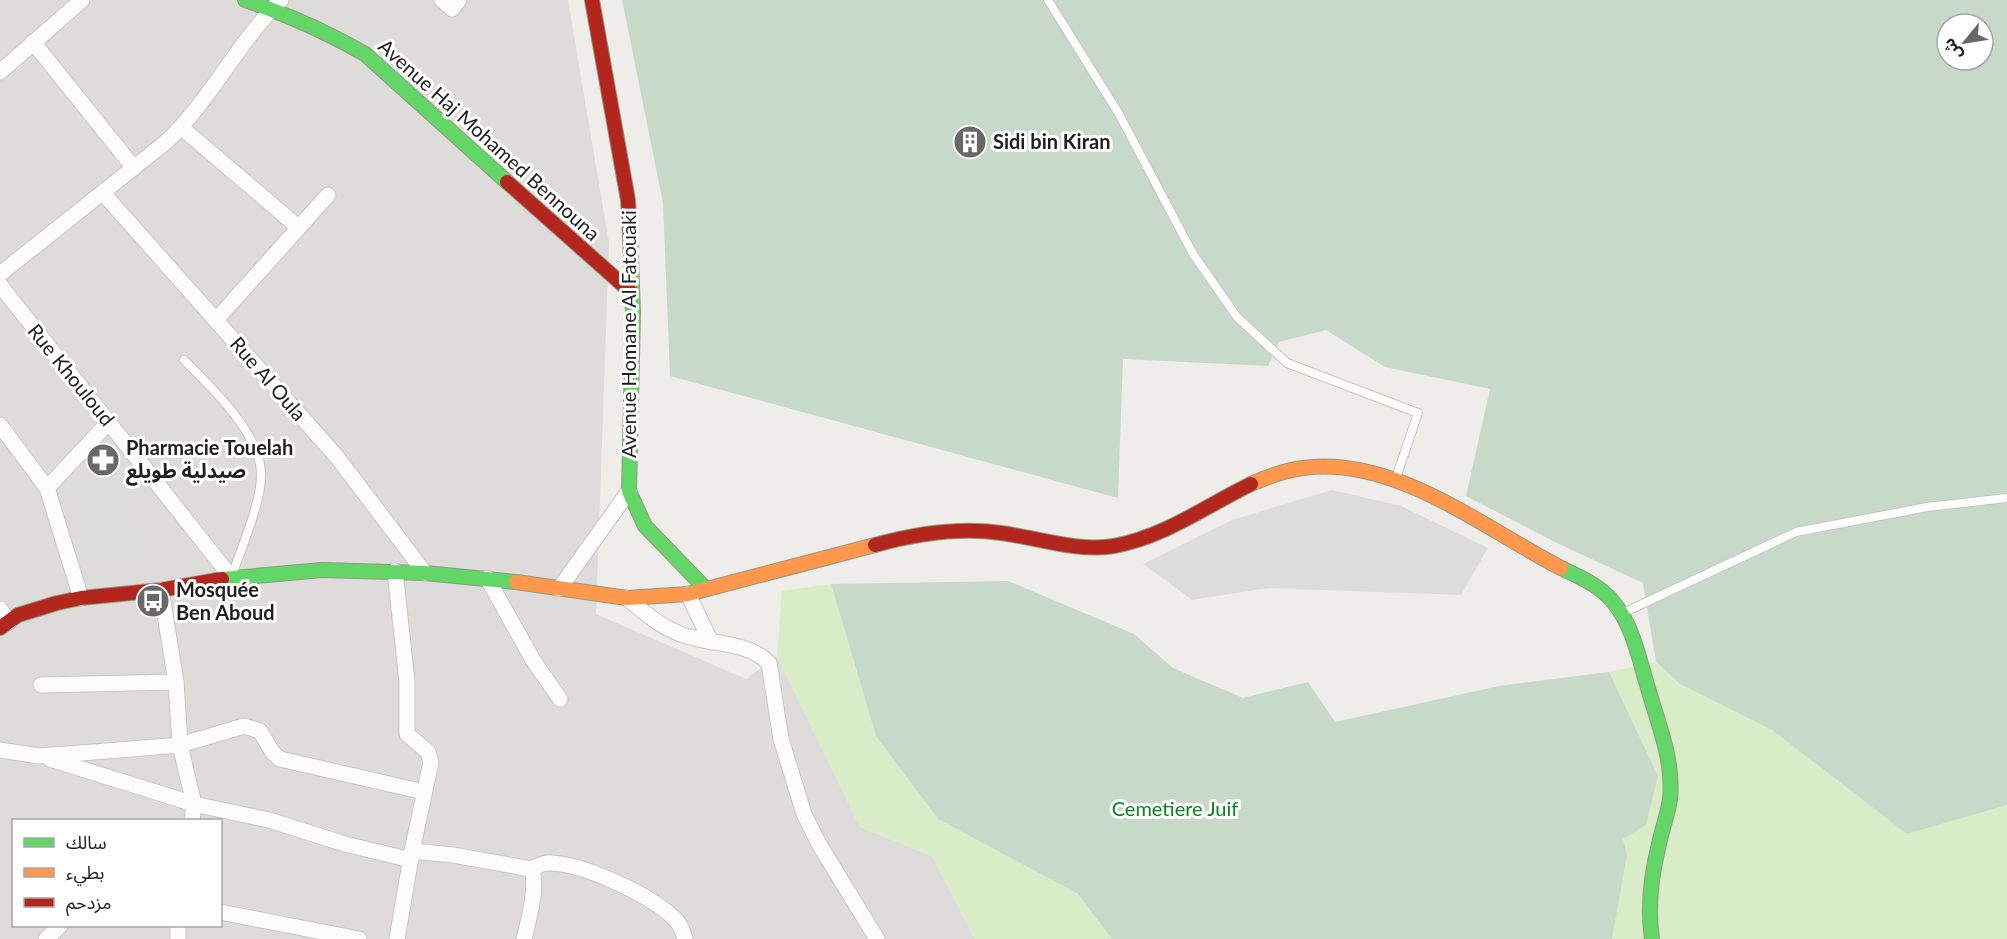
<svg xmlns="http://www.w3.org/2000/svg" width="2007" height="939" viewBox="0 0 2007 939" font-family="Lato,'Noto Sans Arabic',sans-serif">
<rect width="100%" height="100%" fill="#eeede9"/>
<path fill="#dddcda" fill-rule="evenodd" d="M0,0H568L609,243L596,614L746,679L777,656L860,827L932,856L975,939H0ZM14,820H220V926H14Z"/>
<g fill="#dcdcda">
<path d="M122,465L137,531L150,528L155,550L86,566L66,482Z"/>
<path d="M1332,490L1401,506L1488,548L1461,595L1268,588L1192,600L1143,564L1232,520Z"/>
</g>
<g fill="#d7ecc7">
<path d="M831,584L876,736L938,819L1078,894L1112,939H975L932,856L860,827L777,656L782,591Z"/>
<path d="M1656,662L1680,684L1772,730L1907,834L2007,805V939H1612L1627,855L1622,838L1658,776L1609,672Z"/>
</g>
<g fill="#c7dac9" fill-rule="evenodd">
<path d="M622,0H2007V805L1907,834L1772,730L1680,684L1656,662L1643,583L1557,543L1466,496L1490,389L1385,367L1326,330L1279,342L1268,366L1123,359L1118,498L670,376L663,203ZM1947,24H1983V60H1947Z"/>
<path d="M1008,581L1134,634L1173,668L1243,698L1308,682L1335,722L1499,686L1609,672L1658,776L1646,825L1623,839L1627,855L1612,939H1112L1078,894L938,819L876,736L831,584Z"/>
</g>
<g fill="none" stroke-linecap="round" stroke-linejoin="round">
<defs>
<g id="lane">
<path d="M1048,0L1119,114L1193,254L1237,317L1287,363L1418,413L1396,478"/>
<path d="M184,360C211,387 260,433 261,473C262,502 241,548 232,576"/>
<path d="M1623,613L1796,532L1927,507L2007,498"/>
</g>
<g id="street">
<path d="M442,0L452,9L459,0"/>
<path d="M33,42L134,168"/>
<path d="M0,72L82,0"/>
<path d="M182,128L298,227"/>
<path d="M103,193L337,457L425,573"/>
<path d="M0,274L166,142C210,101 237,43 281,0"/>
<path d="M0,285L231,577"/>
<path d="M216,320L328,195"/>
<path d="M0,425L47,488L81,598"/>
<path d="M47,488L109,422"/>
<path d="M395,571L407,682V734L428,752L431,762L412,851L397,939"/>
<path d="M487,578L533,660L560,699"/>
<path d="M559,589L629,491"/>
<path d="M161,590L176,682L180,745L194,804L192,820"/>
<path d="M688,594L711,642"/>
<path d="M627,598C645,613 663,629 686,636C713,644 748,642 769,663L781,739L804,814L819,844L877,939"/>
<path d="M0,609L9,622"/>
<path d="M41,685L176,682"/>
<path d="M0,750L39,756L94,752L180,745L244,726L260,731L273,753L280,759L424,792"/>
<path d="M50,759L194,804L269,820L345,844L411,860"/>
<path d="M412,851L453,855L531,869C539,883 528,923 524,939"/>
<path d="M531,869C536,867 542,863 548,863C583,863 649,894 675,919C680,924 683,931 685,939"/>
<path d="M220,912L359,939"/>
<path d="M46,939L60,926"/>
<path d="M178,939V926"/>
</g>
<g id="fast">
<path d="M245,0C286,14 327,32 365,54L507,182"/>
<path d="M630,234L633,312L629,491L645,526L706,589"/>
<path d="M1561,568C1580,577 1601,586 1614,603C1633,626 1639,659 1648,688C1658,724 1674,760 1670,799C1668,814 1662,829 1659,844C1651,876 1647,906 1652,939"/>
<path d="M222,579L322,570L425,573L516,582"/>
</g>
<g id="slow">
<path d="M1251,484C1267,477 1285,470 1303,468C1394,455 1485,529 1561,568"/>
<path d="M516,582L627,598L688,594L875,545"/>
</g>
<g id="jam">
<path d="M592,0L628,200L630,234"/>
<path d="M507,182L632,293"/>
<path d="M875,545C915,534 959,527 1001,533C1039,538 1076,552 1114,546C1164,537 1206,506 1251,484"/>
<path d="M0,628L18,615L57,603L81,598L161,590L222,579"/>
</g>
</defs>
<use href="#lane" stroke="#c7c6c5" stroke-width="10"/>
<use href="#street" stroke="#c7c6c5" stroke-width="17"/>
<use href="#fast" stroke="#959980" stroke-width="16"/>
<use href="#slow" stroke="#959980" stroke-width="16"/>
<use href="#jam" stroke="#959980" stroke-width="16"/>
<use href="#lane" stroke="#fcfcfc" stroke-width="8"/>
<use href="#street" stroke="#fcfcfc" stroke-width="15"/>
<use href="#fast" stroke="#63d668" stroke-width="14"/>
<use href="#slow" stroke="#ff974d" stroke-width="14"/>
<use href="#jam" stroke="#b3261e" stroke-width="14"/>
</g>
<defs>
<symbol id="building-disc" viewBox="-11 -11 22 22"><circle r="9.5" fill="#686866" stroke="#fff"/><path d="M-4-6H4V6H1V3H-1V6H-4ZM-2.5-4.3h1.7v1.8h-1.7ZM.8-4.3h1.7v1.8H.8ZM-2.5-1h1.7V.8h-1.7ZM.8-1h1.7V.8H.8Z" fill="#fff"/></symbol>
<symbol id="pharmacy-disc" viewBox="-11 -11 22 22"><circle r="9.5" fill="#686866" stroke="#fff"/><path d="M-2-6h4v4h4v4h-4v4h-4v-4h-4v-4h4Z" fill="#fff"/></symbol>
<symbol id="bus-disc" viewBox="-11 -11 22 22"><circle r="9.5" fill="#686866" stroke="#fff"/><path d="M-5-6H5V4H4V6H2V4H-2V6H-4V4H-5ZM-3.5-4V0h7V-4ZM-3.5 1.2v1.5H-2V1.2ZM2 1.2v1.5H3.5V1.2Z" fill="#fff"/></symbol>
</defs>
<g fill-rule="evenodd">
<use href="#building-disc" x="951" y="123" width="38" height="38"/>
<use href="#pharmacy-disc" x="84" y="441" width="38" height="38"/>
<use href="#bus-disc" x="134" y="582" width="38" height="38"/>
</g>
<g text-anchor="middle" stroke-width="6" stroke-linejoin="round" paint-order="stroke">
<g font-size="20" fill="#202020" stroke="#fff">
<text transform="translate(489 140) rotate(42)" y="7">Avenue Haj Mohamed Bennouna</text>
<text transform="translate(629 334) rotate(-90)" y="7">Avenue Homane Al Fatouaki</text>
<text transform="translate(71 375) rotate(51)" y="7">Rue Khouloud</text>
<text transform="translate(268 379) rotate(49)" y="7">Rue Al Oula</text>
</g>
<g font-size="20" font-weight="bold" fill="#202020" stroke="#fff" text-anchor="start">
<text x="993" y="149">Sidi bin Kiran</text>
<text x="126" y="455">Pharmacie Touelah<tspan x="126" dy="23">صيدلية طويلع</tspan></text>
<text x="176" y="597">Mosquée<tspan x="176" dy="23">Ben Aboud</tspan></text>
</g>
<g font-size="20" fill="#08831d" stroke="#fff">
<text x="1175" y="816">Cemetiere Juif</text>
</g>
</g>
<rect x="12" y="819" width="210" height="108" fill="#ffffff" stroke="#a6a6a6" stroke-width="1.5"/>
<rect x="24" y="838" width="30" height="9" fill="#63d668" stroke="#a6a6a6" stroke-width="1.5"/>
<text x="66" y="849" font-size="18" fill="#202020">سالك</text>
<rect x="24" y="868" width="30" height="9" fill="#ff974d" stroke="#a6a6a6" stroke-width="1.5"/>
<text x="66" y="879" font-size="18" fill="#202020">بطيء</text>
<rect x="24" y="898" width="30" height="9" fill="#b3261e" stroke="#a6a6a6" stroke-width="1.5"/>
<text x="66" y="909" font-size="18" fill="#202020">مزدحم</text>
<g transform="translate(1965 42) rotate(240)"><circle r="28" fill="#ffffff" stroke="#a6a6a6" stroke-width="1.5"/>
<path d="M0-4.5L10 22L0 15L-10 22Z" fill="#686866"/>
<text y="-9" font-size="16" font-weight="bold" text-anchor="middle" fill="#202020">ش</text>
</g>
</svg>
